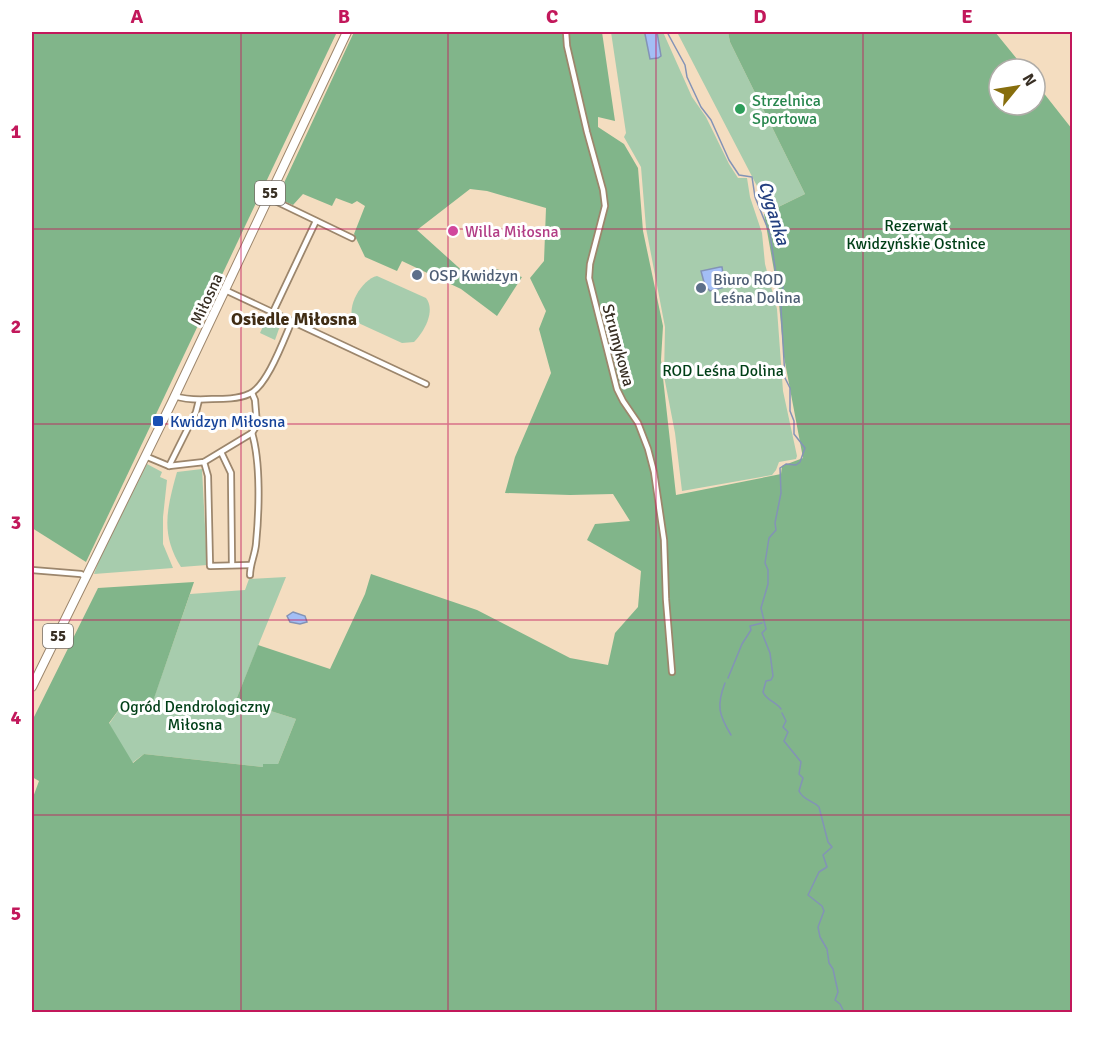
<svg xmlns="http://www.w3.org/2000/svg" width="1104" height="1044" viewBox="0 0 1104 1044" font-family="Signika,sans-serif">
<rect width="100%" height="100%" fill="#f4ddc0"/>
<g fill="#a7ccad">
<path d="M611,32H663L692,97L706,117L729,164L738,178H747L750,197L762,233L765,264L777,309L783,391L797,456L796,459L779,462L776,470L772,475L682,491L675,433L664,376L665,327L646,228L641,167L624,137L626,133Z"/>
<path d="M677,32H728L730,42L805,194L770,211Z"/>
<path d="M377,276L426,298C436,311 424,332 414,342L402,343L354,321C345,308 362,279 377,276Z"/>
<path d="M266,320L280,326L275,340L260,333Z"/>
<path d="M147,464L162,472L160,477L167,480L163,517V544L173,568L94,574L101,555Z"/>
<path d="M202,469L207,565L181,567C160,534 167,508 177,472Z"/>
<path d="M286,577L236,700L296,719L278,764H264L263,767L144,754L132,763L109,724L120,708L149,712L190,594L245,590L249,579Z"/>
</g>
<g fill="#81b58a">
<path d="M32,32H337L86,562L32,528Z"/>
<path d="M354,32H602L615,121L598,117V127L624,144L638,168L643,231L663,326L661,360L676,495L781,474L782,466L803,458L784,357L778,293L764,214L805,194L730,42L728,32H995L1025,69H999V105H1035V82L1072,129V1012H32V800L39,781L32,777V721L98,588L194,582L149,713L120,708L109,723L133,763L144,754L263,767V764H278L296,719L236,700L258,645L330,669L365,594L371,574L477,610L570,658L608,665L615,633L638,607L641,571L587,540L595,524L630,521L613,494L570,495L505,493L515,457L551,373L539,329L546,311L530,278L544,261L546,208L487,191L470,189L417,230L467,275L496,269L522,277L497,316L461,289L402,261L397,271L365,257L354,234L365,206L357,201L352,204L336,198L332,206L303,194L293,205L277,198Z"/>
</g>
<g fill="#a3bef5" stroke="#8393b6" stroke-width="1.5">
<path d="M646,32H657L661,56L658,58L650,59L645,34Z"/>
<path d="M720,267H722L725,287L710,291L705,286L701,271Z"/>
<path d="M293,612L305,616L307,622L300,624L290,622L287,616Z"/>
</g>
<g fill="none" stroke-linecap="round" stroke-linejoin="round">
<g stroke="#8393b6" stroke-width="1.5">
<path d="M667,32L685,65L687,77L701,107L711,120L729,160L739,175L752,177L755,197L770,234L776,274L783,286L781,309L785,378L790,388V411L794,421V434L805,448L800,462L796,465L786,464L780,468L781,493L775,523L776,530L769,538L765,563L768,570V584L761,608L766,629L762,633L770,653L773,676L771,680L766,681L763,692C766,700 776,702 781,709"/>
<path d="M728,678L742,644L751,630L750,626L762,623"/>
<path d="M725,683C716,706 719,715 731,735"/>
<path d="M782,713L786,721L783,727L788,732L784,741L801,762L799,774L803,778L799,791C804,801 812,800 819,807L828,842L832,847L823,855L827,867L819,872L808,895L822,906L824,911L818,927L820,937L827,949L829,963L833,969L838,992L835,1000L840,1004L844,1012"/>
</g>
<defs>
<g id="street">
<path d="M566,32L567,46L587,132L603,190L605,206L590,264L589,278L617,389L623,401L638,423L648,449L654,472L664,540L666,599L672,672"/>
<path d="M269,198L352,238"/>
<path d="M225,290L426,384"/>
<path d="M273,312L316,221"/>
<path d="M174,396C187,400 199,400 212,399C224,399 238,399 249,394C267,387 284,339 292,321"/>
<path d="M221,452L231,473L232,565"/>
<path d="M145,456L169,466L204,462L252,433L257,425L255,400L252,393"/>
<path d="M204,462L208,476L210,566L250,565"/>
<path d="M169,466L196,412L199,400"/>
<path d="M32,570L81,574L86,577"/>
<path d="M250,575C250,564 255,555 256,544C259,513 261,463 252,433"/>
</g>
<path id="primary" d="M32,687L172,402L347,32"/>
</defs>
<use href="#street" stroke="#9c866c" stroke-width="8"/>
<use href="#primary" stroke="#9c866c" stroke-width="10"/>
<use href="#street" stroke="#fff" stroke-width="4.5"/>
<use href="#primary" stroke="#fff" stroke-width="8"/>
</g>
<path fill="none" stroke="#c2185b" stroke-width="1.5" stroke-opacity="0.55" d="M241,32V1012M448,32V1012M656,32V1012M863,32V1012M32,229H1072M32,424H1072M32,620H1072M32,815H1072"/>
<circle fill="#2e9e5b" stroke="#fff" stroke-width="2" cx="740" cy="109" r="6"/>
<circle fill="#d1479c" stroke="#fff" stroke-width="2" cx="453" cy="231" r="6"/>
<g fill="#5c6f8a" stroke="#fff" stroke-width="2">
<circle cx="417" cy="275" r="6"/>
<circle cx="701" cy="288" r="6"/>
</g>
<rect fill="#1a4fb4" stroke="#fff" stroke-width="2" x="152" y="415" width="12" height="12" rx="3"/>
<g text-anchor="middle" stroke-width="6" stroke-linejoin="round" paint-order="stroke">
<g fill="#fff" stroke="#746d66" stroke-width="1.5">
<rect x="255" y="181" width="30" height="24" rx="4.5"/>
<rect x="43" y="624" width="30" height="24" rx="4.5"/>
</g>
<g font-size="15" font-weight="bold" fill="#382f24">
<text x="270" y="198">55</text>
<text x="58" y="641">55</text>
</g>
<g font-size="16" fill="#27864d" stroke="#fff" text-anchor="start">
<text x="752" y="106">Strzelnica<tspan x="752" dy="18">Sportowa</tspan></text>
</g>
<g font-size="16" fill="#003f17" stroke="#fff">
<text x="916" y="231">Rezerwat<tspan x="916" dy="18">Kwidzyńskie Ostnice</tspan></text>
<text x="723" y="376">ROD Leśna Dolina</text>
<text x="195" y="712">Ogród Dendrologiczny<tspan x="195" dy="18">Miłosna</tspan></text>
</g>
<g font-size="16" fill="#b23c85" stroke="#fff" text-anchor="start">
<text x="465" y="237">Willa Miłosna</text>
</g>
<g font-size="16" fill="#4e5e75" stroke="#fff" text-anchor="start">
<text x="429" y="281">OSP Kwidzyn</text>
<text x="713" y="285">Biuro ROD<tspan x="713" dy="18">Leśna Dolina</tspan></text>
</g>
<g font-size="16" fill="#382f24" stroke="#fff">
<text transform="translate(206 299) rotate(-65)" y="6">Miłosna</text>
<text transform="translate(619 345) rotate(75)" y="6">Strumykowa</text>
</g>
<g font-size="16" fill="#164399" stroke="#fff" text-anchor="start">
<text x="170" y="427">Kwidzyn Miłosna</text>
</g>
<g font-size="18" font-style="italic" fill="#233f7f" stroke="#fff">
<text transform="translate(774 213) rotate(73)" y="6">Cyganka</text>
</g>
<g font-size="18" font-weight="bold" fill="#402d15" stroke="#fff">
<text x="294" y="325">Osiedle Miłosna</text>
</g>
</g>
<rect width="1104" height="1044" fill="none" stroke="#ffffff" stroke-width="66"/>
<g transform="translate(1017 87) rotate(60)"><circle r="28" fill="#ffffff" stroke="#afaca7" stroke-width="1.5"/>
<path d="M0-4.5L10 22L0 15L-10 22Z" fill="#876e0d"/>
<text y="-9" font-size="16" font-weight="bold" text-anchor="middle" fill="#382f24">N</text>
</g>
<rect x="33" y="33" width="1038" height="978" fill="none" stroke="#c2185b" stroke-width="2"/>
<g font-size="20" text-anchor="middle" font-weight="bold" fill="#c2185b">
<text x="137" y="23">A</text>
<text x="344" y="23">B</text>
<text x="552" y="23">C</text>
<text x="760" y="23">D</text>
<text x="967" y="23">E</text>
<text x="16" y="138">1</text>
<text x="16" y="333">2</text>
<text x="16" y="529">3</text>
<text x="16" y="724">4</text>
<text x="16" y="920">5</text>
</g>
</svg>
